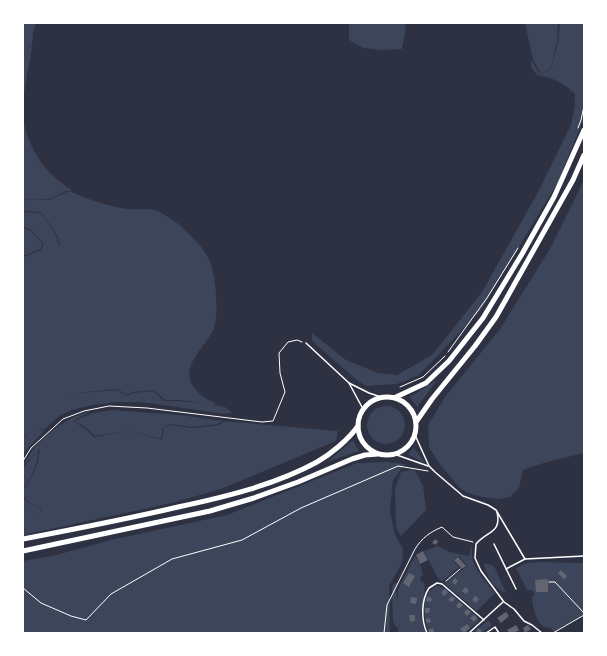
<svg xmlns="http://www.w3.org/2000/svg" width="607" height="656" viewBox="0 0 607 656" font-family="'PT Sans Narrow',sans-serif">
<rect width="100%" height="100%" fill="#2d3142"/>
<g fill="#3c4559">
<path d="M23,23H36L33,33L32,46L28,49L32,47L23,99Z"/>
<path d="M349,23H405L406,29L402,49L382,50L364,48L349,40Z"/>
<path d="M525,23H558L557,43L551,68L541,74L533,60Z"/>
<path d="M560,23H584V118L558,182L481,310L419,375L397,384L366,386L358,381L312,341V333L346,360L378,373L397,375L432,355L482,292L537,194L571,125L575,106V94C561,81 555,79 537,75L531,67V60L540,74L551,69L558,43Z"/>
<path d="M23,119C27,139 36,159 51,174C57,180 66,186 73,191C64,189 57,197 49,199C40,200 32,198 23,200Z"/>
<path d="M584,180V453L547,462L523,470L519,488L510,497L498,499L482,497L468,493L460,488L438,462L429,447L428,425L445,397L500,329L551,247Z"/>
<path d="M69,191C88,199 107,206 127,209C136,210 148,208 157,211C168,216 181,225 189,234C196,241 205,250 209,260C216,273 219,315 214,328C207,347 176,367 196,390C202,396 208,401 216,403L214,405L180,400H165L154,390L132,392L127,395L117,389L68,394L117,390L127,396L132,393L154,391L164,401H180L207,404L225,407L233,413L225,414L142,402H117L92,405L72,410L59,416L44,430L37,429L44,431L39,436L37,434L39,436L23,454V438L28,434L23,437V257L42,250L43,243L31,230L23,227V212L41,213L56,235L59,246H60L57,235L41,212L23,211V201L30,199L49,200Z"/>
<path d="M23,228L31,231L42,243L41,249L23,256Z"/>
<path d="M438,379L417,407L410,397Z"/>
<circle cx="386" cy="425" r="19"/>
<path d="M112,410L180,415L223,421L218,424L193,427L171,424L163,428L161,439L130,431L95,436L87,428L74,421L93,413Z"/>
<path d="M92,411L73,421L86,429L94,437L130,431L162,440L164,428L171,425L193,428L219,425L224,421L338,431L336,441L221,489L172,503L23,535V531L26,529L23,530V497L27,502L41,509L39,513L42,509C31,503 23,503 23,489C31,480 41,461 39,449L23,466C27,460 30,453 35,447C50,430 70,416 92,411Z"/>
<path d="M353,440L359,451L327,462Z"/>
<path d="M414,448L426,464L408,454Z"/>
<path d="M38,450C39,462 31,479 23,488V468Z"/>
<path d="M387,462L405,464L393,480L390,511L395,535L403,549L402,563L389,586L390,633H23V561L56,555L115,539L227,515L357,463Z"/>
<path d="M414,469L423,486L426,510L401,536L396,527L395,489L401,472Z"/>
<path d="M438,546L449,552L469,556L471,546H472C469,565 484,579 495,593L478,610H475L444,583L467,566L459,556L453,560L459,567L442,582L438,578L424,551Z"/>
<path d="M415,556L421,567L423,576L420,577L422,583L424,582L425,587L421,615L425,633H398V628L395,626L393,621L392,588L394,583H398L396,589L398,602V589Z"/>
<path d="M539,562L584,563V614L553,632L552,628C548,628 545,628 542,625C536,621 532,604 532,597L535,595L532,590H528L526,588L516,568L527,563Z"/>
<path d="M484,564H488L494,566L506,593C493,589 486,575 484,564Z"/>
<path d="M438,586L444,588L478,617L479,621L465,633H429C424,619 419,591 438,586Z"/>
<path d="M488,620L492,625L481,633H473Z"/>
</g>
<g fill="#626471">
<path d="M435,539L438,541L436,545L432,543Z"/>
<path d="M423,551L428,560L420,564L416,555Z"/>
<path d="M458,557L466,566L462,569L454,560Z"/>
<path d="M561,570L567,576L564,580L558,573Z"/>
<path d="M409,573L415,576L409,587L403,583Z"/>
<path d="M455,578L458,581L455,585L452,582Z"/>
<path d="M548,579V592H536L535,580Z"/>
<path d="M465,587L469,590L466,594L462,591Z"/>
<path d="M445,589L448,592L444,596L441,593Z"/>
<path d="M452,596L455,599L452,602L448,600Z"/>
<path d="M475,596L479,599L476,603L472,600Z"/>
<path d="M411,597L417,598L416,604L410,603Z"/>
<path d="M427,597L432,598L431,602L426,601Z"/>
<path d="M459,602L463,605L459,609L456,606Z"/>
<path d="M425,608H430L429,613H425Z"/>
<path d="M467,609L471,612L467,616L464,613Z"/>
<path d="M506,612L509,616L501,623L497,618Z"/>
<path d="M409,615H415V621L410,622Z"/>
<path d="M474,615L477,618L474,622L470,618Z"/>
<path d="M430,618L431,622L427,623L425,619Z"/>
<path d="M467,624L470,628L464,633L460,629Z"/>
<path d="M516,625L519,630L514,633H509L507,630Z"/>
<path d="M528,625L531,629L525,633L523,628Z"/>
<path d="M433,628L434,632L430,633L428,630Z"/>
<path d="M479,628L482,631L478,633L476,630Z"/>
</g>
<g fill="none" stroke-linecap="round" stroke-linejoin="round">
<g stroke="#fff" stroke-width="1">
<path d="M578,128L581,120L584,106"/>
<path d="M448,352L487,298L518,248"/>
<path d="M400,387L423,377L445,356"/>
<path d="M23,461L31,448L63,419L84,411L109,406L147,408L262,422L273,421L285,392L280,373L279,353L288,342L297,340L302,342"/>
<path d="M446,581L460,569"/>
<path d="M549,582H555L584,613"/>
<path d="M23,588L41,603L71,616L86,620L111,594L172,559L242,540L301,508L398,466L428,471"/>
<path d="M384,633L387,605L415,549C422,538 430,532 442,527L453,537L473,542"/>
<path d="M553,633L584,615"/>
</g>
<g stroke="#fff" stroke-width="1.5">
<path d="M306,343L349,383L369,393L381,397"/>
<path d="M349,383L363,409"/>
<path d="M415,435L429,466L435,472L463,496L488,505L496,510L525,559L584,556"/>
<path d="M394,454L428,466"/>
<path d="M497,512C502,533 487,531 476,544L475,558L481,571L504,602L514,609L524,621L532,625L542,633"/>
<path d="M494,544L516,589"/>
<path d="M506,569L525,559"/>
<path d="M427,633C421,620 421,600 429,588L437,583L442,584L484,620"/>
<path d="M469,633L503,602"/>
<path d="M486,633L495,627L499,633"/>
</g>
<g stroke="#fff" stroke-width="5">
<circle cx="387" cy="426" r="29"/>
<path d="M396,397L426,383L449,361L483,318L522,254L554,197L584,130"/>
<path d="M416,422L432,399L475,346L496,317L573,180L584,155"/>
<path d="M23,539C75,529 127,519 178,507C225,497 275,485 317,462C331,454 348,440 358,426"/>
<path d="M23,551L210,511L254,498L298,482L352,459L365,455L378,454"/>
</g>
</g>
<rect width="607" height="656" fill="none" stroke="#ffffff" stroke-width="48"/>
</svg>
